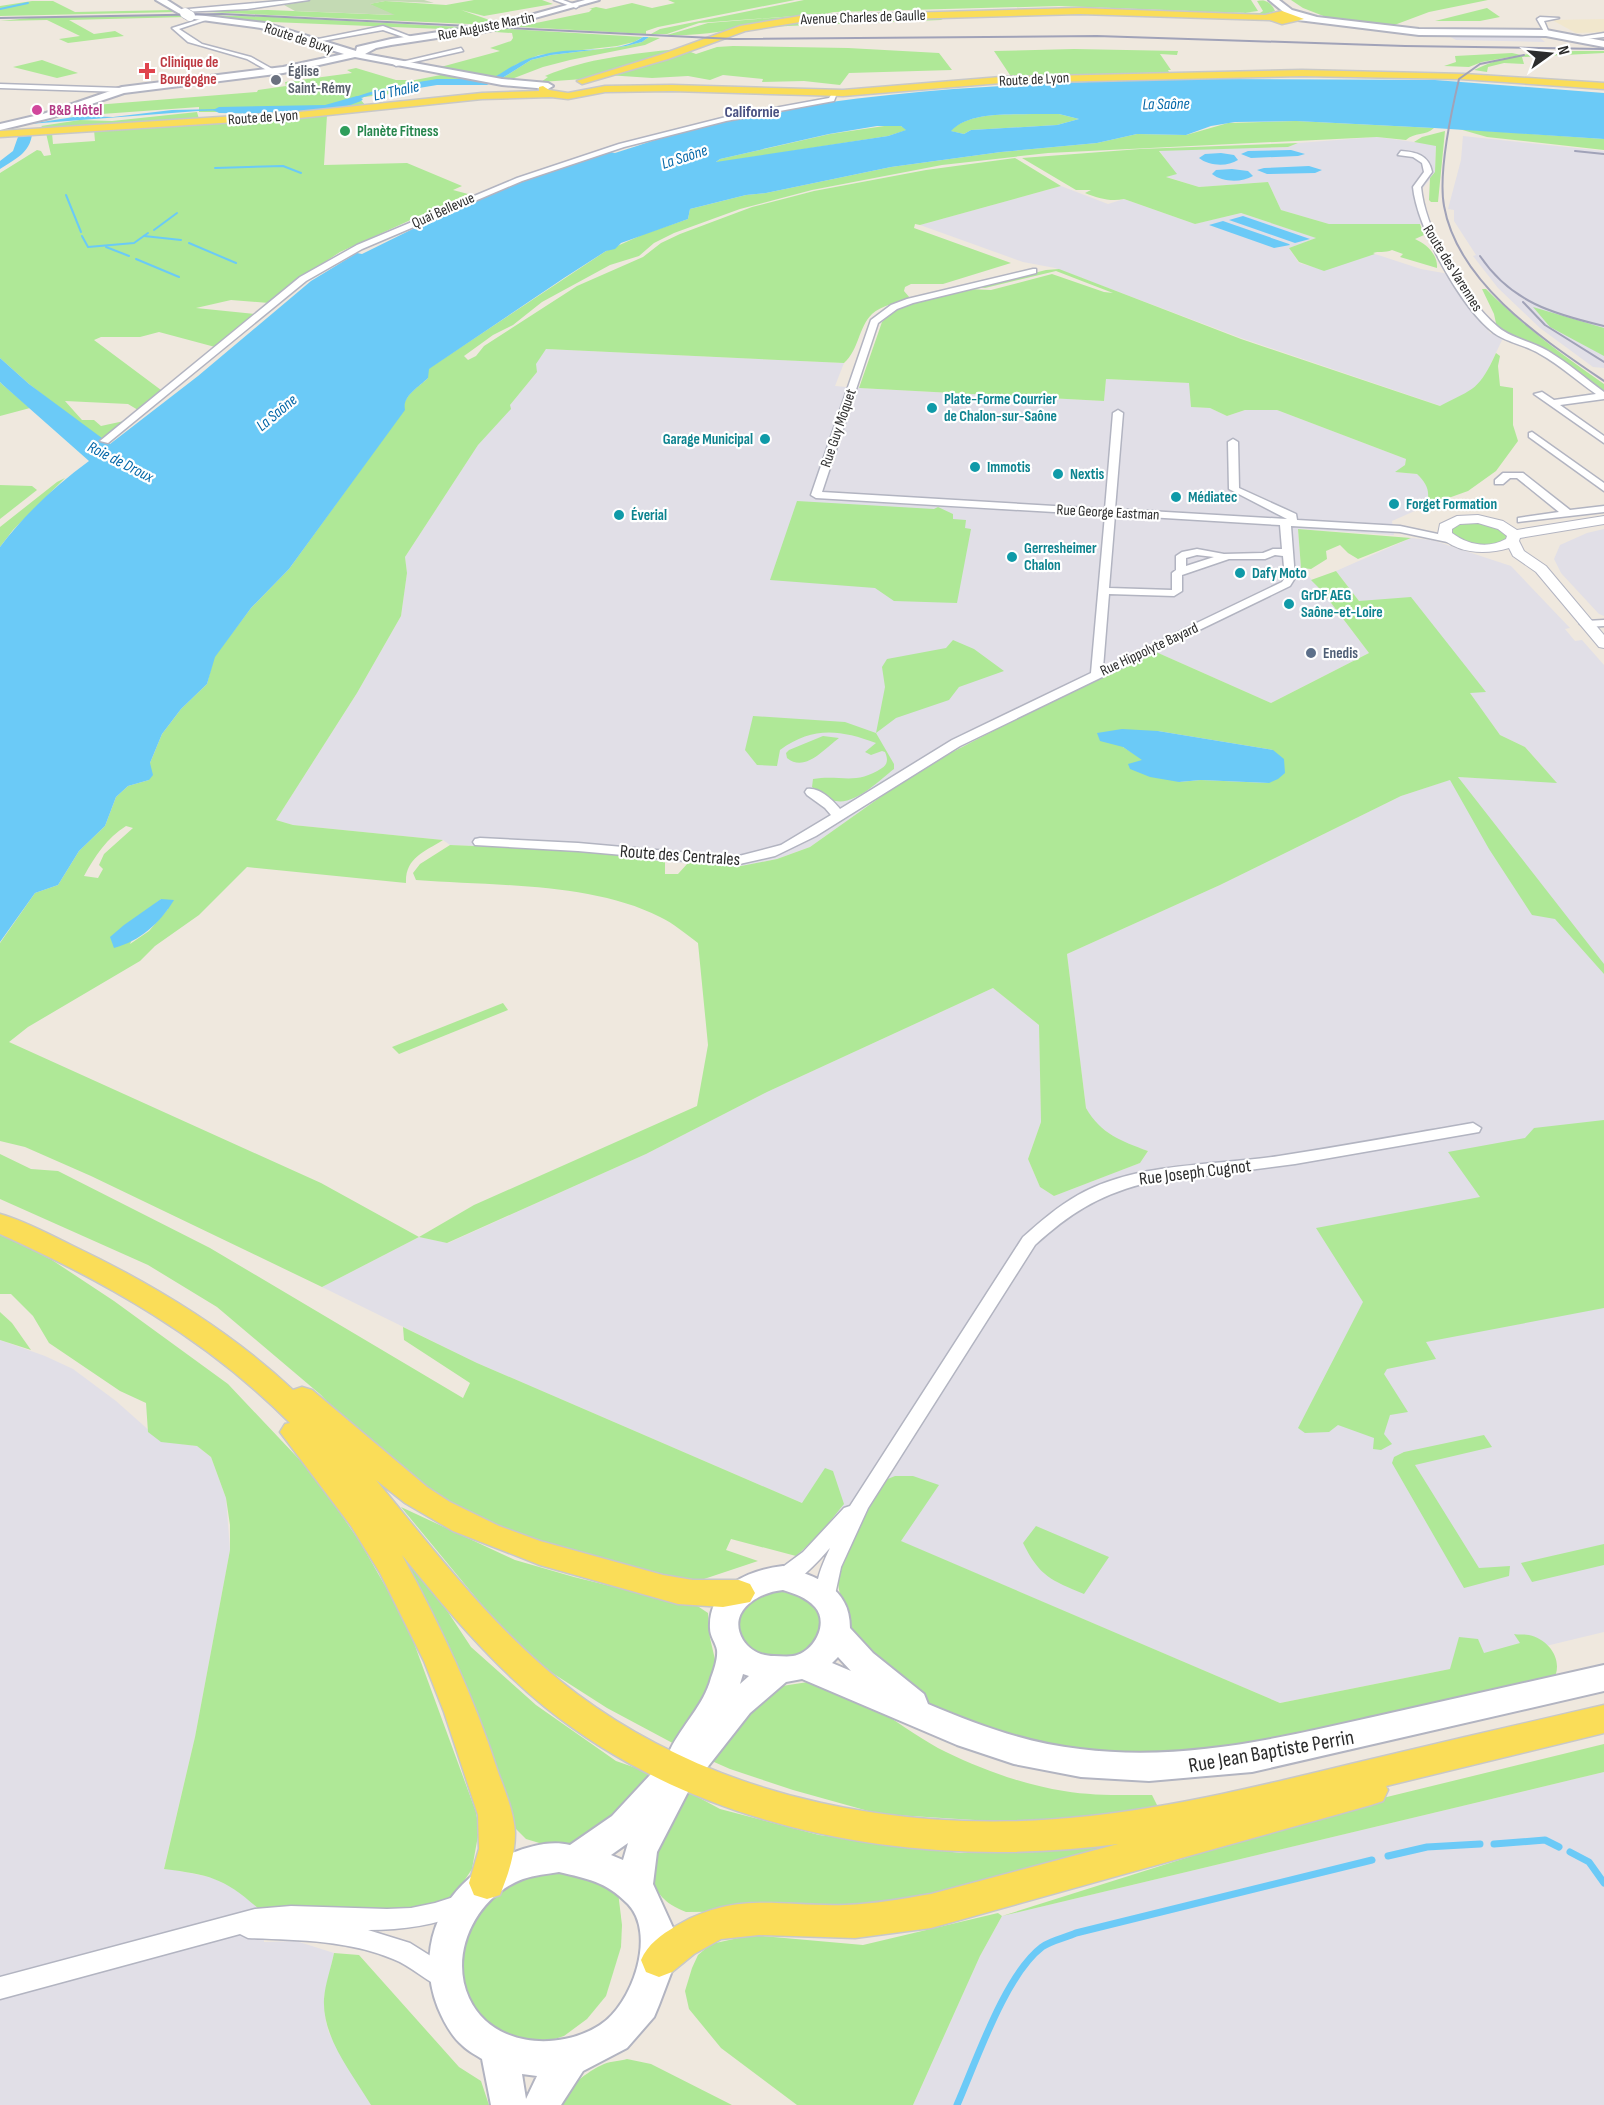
<svg xmlns="http://www.w3.org/2000/svg" width="1604" height="2105" viewBox="0 0 1604 2105" font-family="'Sofia Sans Condensed',sans-serif">
<rect width="100%" height="100%" fill="#efe8de"/>
<g fill="#e1dfe7">
<path d="M1501,34L1538,36L1545,42L1456,40L1447,35Z"/>
<path d="M1463,136L1604,151V368L1593,367L1540,328L1498,288L1473,256L1476,255L1454,221V210L1448,209L1461,160Z"/>
<path d="M1377,137L1436,145L1435,173L1422,189L1423,206L1427,219L1420,224H1329L1281,210L1268,182L1199,187L1164,176L1176,174L1159,150L1288,147L1298,143Z"/>
<path d="M1061,186L1108,204L1124,199L1195,224L1241,213L1317,238L1289,248L1299,263L1324,270L1375,254L1421,269L1449,274L1490,333L1503,338L1483,380L1474,389L1441,406L1241,338L1055,268L1023,262L920,225Z"/>
<path d="M546,349L844,363L835,386L859,388L1104,401L1106,379L1190,383L1191,407L1210,408L1227,416L1245,410H1277L1406,459L1405,465L1396,472L1417,474L1426,483L1430,495L1426,506L1392,521L1394,535L1298,529L1301,568L1322,591L1369,653L1367,654L1271,703L1156,652L1066,693L920,769L810,847L777,859L741,866L652,861L590,851L450,845L443,840L293,825L276,820L357,693L401,616L407,573L405,557L478,445L510,409V405L537,372L535,364Z"/>
<path d="M1604,529V616L1599,614L1561,573L1554,559L1560,545L1587,533Z"/>
<path d="M1411,538L1432,540L1511,566L1570,628L1565,629L1575,641L1582,640L1604,665V1632L1450,1669L1280,1703L900,1541L802,1503L477,1363L322,1287L419,1237L448,1243L646,1154L767,1092L993,988L1039,1025L1041,1122L1028,1159L1040,1187L1054,1196L1140,1163L1148,1151L1122,1142L1095,1124L1086,1108L1067,954L1220,885L1401,796L1458,777L1556,782L1525,747L1500,735L1469,693L1485,691L1359,601L1336,571Z"/>
<path d="M0,1340L45,1356L73,1369L116,1401L161,1441L197,1446L211,1457L226,1498L230,1550L195,1737L164,1868L210,1877L234,1887L260,1910L264,1942L296,1941L334,1953L324,1997L325,2017L329,2033L371,2105H0Z"/>
<path d="M1604,1772V2105H913L980,1956L1002,1916Z"/>
</g>
<path fill="#f1e7cd" d="M1604,19V32L1576,33L1552,20Z"/>
<g fill="#afe897" fill-rule="evenodd">
<path d="M474,0H542L553,4L484,16L461,10L498,23L492,25L185,11L268,10L393,15L369,4L385,1L446,5Z"/>
<path d="M668,0H795L658,27L646,31V34L502,26C515,22 528,25 541,22C557,19 573,15 589,12L592,9H589L596,7L606,9L632,3L652,8L675,3Z"/>
<path d="M804,0H1251L1258,11L1243,13L1059,6L834,12L820,15L1068,8L1260,13L1263,11L1257,1H1263L1257,0C1266,0 1271,2 1275,11L1263,15C1118,10 974,11 829,16C775,18 721,37 667,35L708,23L808,15L699,23L667,34H651L660,29Z"/>
<path d="M1291,0H1488L1429,12L1389,27L1326,17L1303,8Z"/>
<path d="M32,1H53L75,12L172,10L177,12L0,16V6Z"/>
<path d="M1487,8L1500,17L1480,21H1435Z"/>
<path d="M183,15L187,17L69,20L94,34L115,31L124,36L68,43L59,39L80,36L47,20L0,21L39,17Z"/>
<path d="M196,15L274,17L480,28L466,30L250,21Z"/>
<path d="M946,17L941,20L761,27L730,35C799,14 874,19 946,17Z"/>
<path d="M491,28L643,37L634,42L617,46L539,55L517,64L501,74L490,79L437,68L500,51L490,48L511,41L513,38L512,33L480,31Z"/>
<path d="M649,37L660,38L645,45L570,60L543,67L509,80H499L531,60L551,55L626,46L642,42Z"/>
<path d="M733,46L848,48L939,53L952,70L849,73L840,85L804,81L762,82L763,79L723,75L710,80L688,76L652,78L607,75L688,51L696,54L717,47Z"/>
<path d="M677,49L665,55L583,79L541,82L548,77L545,76C587,58 633,54 677,49Z"/>
<path d="M1074,49L1178,51L1177,55L1160,54L1171,70H1168L1169,72L1012,78L994,51Z"/>
<path d="M1604,51V53L1522,57L1524,64L1504,63L1488,67L1487,72L1474,70C1513,50 1561,51 1604,51Z"/>
<path d="M1512,53L1521,55L1482,62L1469,67L1444,66L1456,62L1455,56Z"/>
<path d="M42,60L78,73L57,78L13,67Z"/>
<path d="M356,68L396,80H415L446,74L486,80H440L444,83L399,89L401,93H399L364,97L360,99L366,106L357,108L253,116L254,113L249,112H199V107L46,118L83,106L257,92L258,90L286,86L285,82L352,73L347,70Z"/>
<path d="M197,112L199,119L45,129L41,126L80,120L112,121Z"/>
<path d="M1032,114H1059L1079,119L1057,125L971,130L964,134L950,131C969,112 1007,115 1032,114Z"/>
<path d="M327,115L324,165L407,163L462,186L453,190L468,194L340,252L296,281L269,303L231,300L196,308L255,314L215,347L159,332L140,337H101L94,340L161,390L138,410L128,404L65,401L82,420H94L101,426L124,421L102,441L29,384L0,358V173L37,150L41,151L44,156L51,155L46,133H52L53,144L95,141L94,130Z"/>
<path d="M1296,121L1434,128C1426,136 1414,132 1406,140L1377,137L1048,153L942,165L812,190L740,209L674,233L654,243L639,256L610,265L542,302L513,325L493,335L464,356L468,360L476,356L484,346L577,286L643,257L661,243L680,234L752,207L814,191L926,170L1015,158L1061,186L920,225L915,224L914,228L1011,263L943,284H911L905,287L904,291L910,298C899,302 880,306 872,314C858,328 859,350 844,363L546,349L536,364L537,372L510,405L511,409L478,445L405,557L407,573L401,616L357,693L276,820L293,825L443,840C424,852 405,858 406,883L247,867L199,915L155,946L140,961L28,1027L9,1042L321,1183L419,1237L474,1205L697,1106L708,1045L698,943C686,934 673,923 660,917C591,882 492,886 416,880L413,873L420,864L450,845L590,851L665,862V874H678L688,863L741,866L777,859L810,847L920,769L1066,693L1156,652L1271,703L1369,653L1322,591L1311,580L1336,571L1359,601L1411,597L1486,692L1470,693L1500,735L1525,747L1557,783L1458,777L1604,964V974L1555,919L1532,915L1489,849L1450,780L1401,796L1220,885L1067,954L1086,1108C1101,1134 1121,1141 1148,1151L1140,1163L1054,1196L1040,1187L1028,1159L1041,1122L1039,1025L993,988L767,1092L646,1154L447,1243L419,1237L322,1287L91,1176L25,1147L0,1141V943L35,893L58,885L79,851L105,826L116,797L128,786L149,780L150,763L162,734L181,709L207,684L214,657L251,608L289,569L404,410C402,396 419,387 428,378V369L606,251L644,234L688,219L690,209L746,195L766,193L891,167L1001,152L1097,143L1137,134L1186,135L1228,123ZM1144,731H1158L1273,750L1268,783L1201,780L1179,782L1123,747ZM126,826L133,828L104,854L99,865L103,869L98,878L84,876C95,856 107,838 126,826ZM161,899L168,909L149,931L130,944L146,911Z"/>
<path d="M891,125L901,126L907,130L888,136L715,163L720,159L830,134Z"/>
<path d="M1459,129L1604,139V150L1487,137Z"/>
<path d="M1445,131L1438,202H1431L1429,200L1430,178L1435,172L1436,146L1414,142L1422,137Z"/>
<path d="M1298,143L1288,147L1159,151L1177,174L1166,177L1199,187L1268,182L1281,210L1329,224H1420L1424,235L1415,239C1426,244 1438,254 1437,268L1400,257L1403,254L1392,250C1385,253 1378,251 1373,253L1375,254L1324,271L1299,262L1289,248L1316,238L1241,213L1195,224L1124,199C1110,202 1098,198 1085,193L1091,190H1076L1022,158L1140,149Z"/>
<path d="M1059,269L1241,339L1440,406C1475,388 1479,390 1496,353L1500,356L1498,366L1500,386L1513,388V425L1518,441L1496,471L1468,491L1426,506C1431,491 1427,484 1417,474L1395,472L1405,465L1406,459L1277,410H1245L1227,416L1210,408L1191,407L1189,383L1106,379L1104,401L859,388L882,322L891,313L908,305L967,289L991,290L1052,274L1104,292L1113,293L1056,271L985,288L979,287L1046,270Z"/>
<path d="M1482,289H1486C1521,324 1562,355 1604,384V391L1542,348L1497,328L1494,314Z"/>
<path d="M1533,307L1604,328V356L1550,327Z"/>
<path d="M0,382L3,385L30,408L0,416Z"/>
<path d="M65,478L13,530L0,547V527L57,482Z"/>
<path d="M0,485L32,486L37,490L0,519Z"/>
<path d="M797,501L934,509L938,507L953,514V519L966,520L965,528L971,529L957,603L894,601L875,588L770,580Z"/>
<path d="M1476,522L1495,526L1507,535V538C1488,551 1468,544 1450,534L1453,526Z"/>
<path d="M1298,529L1411,538L1358,559L1348,553L1340,545L1326,551L1327,559L1311,569L1301,568Z"/>
<path d="M953,640L974,649L1004,671L959,687L949,700L896,718L876,733L894,764V769C878,781 853,808 832,800C824,797 818,792 812,787L813,779C840,774 855,786 882,768C888,764 888,759 885,752L882,751L871,755L865,752L876,743C840,730 813,726 780,750L777,766L757,765L745,750L753,716L845,722L876,733L885,687L882,667L887,659L946,648Z"/>
<path d="M823,736L839,738C824,749 805,773 787,758L786,753L789,750Z"/>
<path d="M503,1003L508,1010L399,1054L392,1047Z"/>
<path d="M1604,1120V1308L1426,1342L1436,1359L1387,1369L1384,1374L1408,1412L1390,1415L1384,1434L1392,1444L1381,1450L1373,1449L1374,1438L1338,1425L1329,1432L1305,1433L1298,1428L1363,1302L1316,1228L1480,1197L1448,1152L1525,1138L1534,1128Z"/>
<path d="M0,1154L31,1169L58,1171L210,1248L463,1398L470,1383L404,1340L403,1327L477,1363L802,1503L825,1468L833,1471L844,1504L819,1535L796,1556L731,1539L726,1550L758,1561L692,1583L498,1532L386,1466L321,1395L217,1307L148,1265L0,1199Z"/>
<path d="M0,1233L52,1260L114,1301L228,1384L314,1475L360,1542L407,1624L476,1812L479,1830L472,1869L454,1896L430,1906L385,1912L296,1905L260,1910C224,1878 211,1875 164,1869L195,1737L230,1550V1525L226,1498L211,1457L197,1446L161,1442L148,1432L146,1403L120,1391L49,1343L33,1316L11,1294H0Z"/>
<path d="M0,1312L12,1323L31,1350L0,1340Z"/>
<path d="M1484,1435L1492,1447L1415,1465L1479,1568L1510,1566L1509,1576L1464,1588L1392,1463L1394,1457L1404,1452Z"/>
<path d="M895,1476H913L939,1485L901,1541L1280,1703L1450,1669L1459,1637L1478,1639L1484,1653L1520,1643L1514,1634C1518,1635 1524,1634 1529,1635C1551,1640 1565,1663 1552,1682L1190,1757L1026,1748L919,1700L851,1636C852,1604 832,1600 840,1565L883,1481Z"/>
<path d="M401,1507L515,1560L574,1577L663,1599L696,1605L708,1613L710,1638L720,1681L680,1747L607,1708L532,1660L491,1616Z"/>
<path d="M365,1508L442,1603L471,1647L536,1705L616,1761L659,1776L595,1843L556,1848L526,1839L508,1821Z"/>
<path d="M1036,1526L1109,1557L1084,1594C1051,1580 1040,1577 1023,1543Z"/>
<path d="M1604,1544V1565L1532,1582L1521,1563Z"/>
<path d="M773,1591C794,1592 815,1598 822,1620C823,1626 823,1633 820,1638C816,1645 810,1651 805,1657L762,1662L735,1635L739,1611L760,1594Z"/>
<path d="M808,1682C856,1685 904,1732 946,1752C983,1770 1025,1785 1064,1791C1093,1796 1123,1795 1152,1795L1160,1811L1020,1823L879,1814L793,1790L730,1769L705,1758L770,1692L782,1686Z"/>
<path d="M1604,1744V1772L1002,1916L980,1956L913,2105H797L721,2048L689,2009L685,1991L692,1968L698,1955L711,1944L752,1935L863,1945L998,1913L1002,1916L1350,1806Z"/>
<path d="M683,1789L720,1809L819,1835L960,1853L1038,1852L1165,1836L887,1910L686,1912C663,1903 658,1894 647,1872Z"/>
<path d="M550,1871L587,1874L618,1892L622,1925L621,1947L606,1996L587,2019L564,2036L533,2046L487,2030L458,1987L462,1935L476,1911L512,1881Z"/>
<path d="M334,1953L359,1955L459,2067L481,2081L489,2105H371C352,2073 322,2038 324,1999C325,1984 331,1968 334,1953Z"/>
<path d="M627,2059L651,2064L732,2105H558C564,2089 588,2071 604,2064C611,2061 620,2061 627,2059Z"/>
</g>
<path fill="#c4dab4" d="M310,0H424L434,3L385,1L370,4L395,15L295,11L284,5Z"/>
<g fill="#6bcaf7" fill-rule="evenodd">
<path d="M643,37H649L642,42L626,46L551,55L531,60L499,80L490,79C500,75 506,69 515,65C527,58 542,54 556,52C583,48 620,53 643,37Z"/>
<path d="M1189,79L1435,80L1604,93V139L1434,128L1296,121L1235,122L1211,126L1186,135L1137,134L1097,143L1001,152L891,167L766,193L746,195L690,209L688,219L621,243L615,249L606,251L564,278L429,369L428,378C419,387 402,396 405,410L289,569L251,608L215,657L207,684L181,709L162,734L150,763L153,775L149,780L128,786L116,797L105,826L79,851L58,885L35,893L0,942V547C25,514 56,485 89,461L3,385L0,382V358L29,384L110,444L198,376L311,281L357,253L362,254L439,216L517,183L610,152L615,153C646,143 678,132 711,124C867,88 1029,83 1189,79ZM1032,114H1059L1079,119L1057,125L971,130L964,134L951,131C969,112 1007,115 1032,114ZM877,126H901L906,130L888,136L716,162L720,159L829,134Z"/>
<path d="M442,80L493,81C474,88 452,80 432,83C410,86 386,90 364,97C349,101 342,106 324,108L198,111L29,124L80,116L113,117L172,110L322,107C335,105 345,100 358,96C384,87 414,82 442,80Z"/>
<path d="M19,134H32C30,153 15,159 0,169V161L13,151Z"/>
<path d="M1291,150L1305,154L1298,156L1251,158L1241,154L1248,151Z"/>
<path d="M1221,153L1234,155L1238,160C1227,167 1209,166 1199,158L1205,154Z"/>
<path d="M1309,166L1322,170L1315,173L1267,174L1257,170L1264,168Z"/>
<path d="M1232,169L1248,171L1253,176C1241,183 1222,182 1212,174L1216,170Z"/>
<path d="M1243,216L1310,239L1295,243L1229,220Z"/>
<path d="M1223,221L1289,244L1290,245L1274,248L1209,225Z"/>
<path d="M1122,729L1158,731L1273,750L1284,759L1285,773L1278,779L1269,783L1201,780L1179,782L1150,777L1130,769L1128,764L1142,760L1123,747L1100,741L1097,733Z"/>
<path d="M161,899L174,900C160,923 140,941 114,948L110,937L124,925Z"/>
</g>
<g fill="none" stroke-linecap="round" stroke-linejoin="round">
<g stroke="#6bcaf7" stroke-width="2">
<path d="M0,9L28,3"/>
<path d="M215,168L283,166L301,173"/>
<path d="M66,195L81,232"/>
<path d="M154,230L177,213"/>
<path d="M82,236L88,247L134,243L148,233"/>
<path d="M144,236L181,240"/>
<path d="M189,243L236,263"/>
<path d="M106,247L129,256"/>
<path d="M136,259L179,277"/>
</g>
<g stroke="#6bcaf7" stroke-width="7">
<path d="M1494,1844L1545,1840L1559,1847"/>
<path d="M1570,1852L1589,1862L1604,1883"/>
<path d="M1388,1856L1427,1847L1480,1844"/>
<path d="M957,2105C976,2062 1005,1975 1042,1947C1052,1940 1065,1938 1076,1933L1372,1860"/>
</g>
<g fill="#6bcaf7" fill-rule="evenodd">
<path d="M437,79H487L493,82L487,85H437L407,90L401,87L407,84Z"/>
<path d="M357,96L363,99L361,101C317,119 266,113 219,113L213,110L219,107L325,105Z"/>
</g>
<defs>
<g id="minor">
<path d="M291,0H309L247,9L180,12L177,10Z"/>
<path d="M554,0H563L579,6L576,8Z"/>
<path d="M1540,17L1559,18L1544,21L1549,33L1546,35L1537,19Z"/>
<path d="M204,18L209,19L179,29L202,44L251,57L276,71V73H272L247,59L188,42L172,28Z"/>
<path d="M383,26L417,39L412,40L383,30L311,43L308,41Z"/>
<path d="M1604,33V37L1576,40L1573,38Z"/>
<path d="M461,48L463,51L396,66L393,64Z"/>
<path d="M0,84L122,88L125,90L122,92L0,88Z"/>
<path d="M834,91L837,93L834,101L726,121L624,147L522,181L362,249L306,281L108,443L100,441L300,277L357,245L517,178L619,144L726,117L829,98Z"/>
<path d="M1401,151C1416,152 1429,155 1432,172L1421,187C1425,231 1464,298 1498,327C1512,339 1532,341 1548,351C1568,363 1585,378 1604,392V399L1560,405L1604,436V443L1534,394L1542,392L1554,400L1596,394C1577,381 1560,365 1540,354C1526,345 1508,343 1494,333C1461,308 1417,228 1413,187L1424,172L1422,163L1413,157L1398,155Z"/>
<path d="M1033,269H1036V273L913,303L897,309L878,323L822,492L1105,509L1113,413L1118,410L1123,413L1115,509L1287,519L1229,489L1228,442L1233,439L1238,442L1239,488L1296,514L1297,520L1400,526L1452,537L1457,540L1452,543L1400,532L1291,526L1295,578L1290,586L960,746L816,836L775,856L735,865L578,851L475,845L473,842L475,839L480,838L578,843L735,857L781,845L831,815L825,808L807,795L805,792L807,789C819,787 833,800 840,809L952,740L1091,673L1105,515L816,498L811,495L871,320L891,305L907,299ZM1115,515L1280,525L1282,549H1273L1263,553L1224,554L1197,549L1182,552L1176,556V570L1172,573V590L1109,588ZM1197,555L1214,557L1186,566V558ZM1275,555L1283,556L1285,578L1282,582L1103,668L1109,594L1174,596L1182,591V575L1229,559H1265Z"/>
<path d="M1532,432L1604,483V491L1529,437V433Z"/>
<path d="M1503,473H1523L1570,510L1604,506V512L1518,522V518L1559,512L1517,478H1510L1503,484H1495V480Z"/>
<path d="M1604,620V626L1586,627L1580,624L1586,621Z"/>
<path d="M1473,1123L1481,1128L1479,1132L1295,1164L1142,1184C1097,1196 1069,1214 1035,1245L868,1508L841,1567L833,1604L826,1606L819,1604C811,1588 823,1563 830,1548C818,1561 795,1590 776,1584L773,1578L776,1572L803,1552L844,1508L850,1506L1023,1237C1040,1222 1057,1207 1078,1195C1137,1162 1213,1166 1279,1156C1344,1146 1408,1134 1473,1123Z"/>
<path d="M460,1895L468,1898L471,1905L468,1912C435,1925 404,1930 368,1930L410,1943L453,1970L457,1978L453,1986L445,1989C426,1982 412,1966 393,1959C348,1940 296,1940 248,1938L240,1934L0,1999V1977L255,1909L291,1906L387,1909L411,1908L435,1903Z"/>
</g>
<path id="tertiary" d="M1478,515L1503,521L1517,530L1604,516V524L1520,538L1519,541L1524,551L1546,566L1604,635V648L1599,647L1536,572L1513,556L1509,548C1485,555 1455,554 1438,534L1440,524L1457,516ZM1478,523L1498,529L1507,536L1506,539C1488,549 1468,545 1452,533V529L1460,524Z"/>
<g id="secondary">
<path d="M156,0H167L189,14L265,23L356,51L357,47L391,39L480,26L485,29L483,31L391,45L376,48L365,54L502,79L548,83L553,86L548,89L502,85L355,57L283,73L124,93L50,118L0,130V124L43,114L122,87L283,67L344,54L261,28L187,18Z"/>
<path d="M585,0H599L499,28L494,25Z"/>
<path d="M1269,0H1279L1292,10L1317,17L1419,29L1546,30L1604,41V47L1546,36L1419,35L1298,20L1286,14Z"/>
<path d="M783,1566C816,1577 850,1586 850,1628L873,1653L924,1694L928,1704C978,1725 1026,1743 1080,1749C1181,1762 1275,1739 1373,1717C1450,1700 1527,1682 1604,1665V1691L1252,1772L1149,1781L1081,1777L1014,1764L957,1745L802,1679L786,1682L750,1713L706,1769L695,1773L684,1769L680,1762L675,1760L670,1750C682,1725 704,1705 711,1678C714,1670 718,1658 717,1650C716,1643 710,1637 710,1628C708,1587 749,1570 783,1566ZM783,1590C795,1594 806,1597 815,1607C830,1624 813,1653 793,1656C787,1657 780,1656 774,1656C762,1656 750,1651 743,1640C726,1611 759,1592 783,1590ZM838,1657L851,1671L832,1663ZM743,1674L749,1676L740,1684Z"/>
<path d="M662,1770L684,1780L689,1790L657,1852L653,1884L674,1930L673,1968L659,2005L654,2017L627,2048L583,2071L561,2105H491L482,2059C476,2055 468,2051 463,2046C451,2036 444,2022 438,2008C412,1942 447,1877 512,1853C530,1846 551,1840 570,1845L612,1816L651,1774ZM628,1843L623,1860L611,1855ZM559,1872C588,1879 605,1881 628,1904C657,1934 632,2005 600,2025C560,2051 492,2048 469,1998C448,1953 477,1896 523,1879C535,1875 547,1874 559,1872ZM522,2074L537,2076L526,2099Z"/>
</g>
<g id="primary">
<path d="M1080,8L1265,15L1282,11L1304,19L1282,24L1270,20L1080,14L800,22L745,31L668,59L582,84L577,81L660,55L740,26L800,16Z"/>
<path d="M1302,70L1464,74L1604,83V89L1461,79L1302,76L1001,83L843,96L672,91L605,92L568,99L551,97L482,99L299,118L0,137V131L299,112L482,93L539,91V87L543,86L549,90L568,93L605,86L672,85L843,90L1001,77Z"/>
<path d="M0,1214C25,1221 48,1234 71,1245C151,1283 228,1329 293,1390L302,1387L312,1390L427,1487L450,1502L499,1526L540,1541L663,1575L693,1580H739L750,1584L755,1593L750,1602L723,1607L678,1604L540,1565L453,1531L405,1503L376,1480C438,1555 498,1635 577,1694C722,1802 912,1836 1090,1816C1178,1806 1265,1785 1351,1764C1435,1744 1520,1724 1604,1705V1733L1386,1786L1388,1790L1383,1801L1371,1805L931,1928L855,1938L759,1935L721,1939L694,1954L672,1972L659,1977L646,1972L641,1960C648,1944 661,1935 676,1926C737,1890 780,1907 845,1905C874,1904 902,1899 931,1894L1118,1844C921,1870 703,1834 545,1707C491,1663 446,1609 402,1555C440,1625 474,1696 498,1772C505,1791 514,1812 515,1833C515,1855 508,1875 500,1895L487,1899L474,1895L469,1883L479,1849L478,1815L444,1712L424,1661L380,1573L351,1526L280,1432L285,1424L290,1423C207,1339 106,1282 0,1234Z"/>
</g>
</defs>
<use href="#minor" stroke="#b2b4c1" stroke-width="3"/>
<use href="#tertiary" stroke="#b2b4c1" stroke-width="2"/>
<use href="#secondary" stroke="#b2b4c1" stroke-width="4"/>
<use href="#primary" stroke="#c8c8c8" stroke-width="3"/>
<use href="#minor" fill="#fff" fill-rule="evenodd"/>
<use href="#tertiary" fill="#fff" fill-rule="evenodd"/>
<use href="#secondary" fill="#fff" fill-rule="evenodd"/>
<use href="#primary" fill="#fadd58" fill-rule="evenodd"/>
<g stroke="#a0a2b8" stroke-width="2">
<path d="M0,18L222,14L733,39L1097,36L1405,46L1604,49"/>
<path d="M1524,55L1480,64L1459,79C1451,113 1438,173 1444,206C1458,284 1544,340 1604,381"/>
<path d="M1575,151L1604,154"/>
<path d="M1480,256C1511,302 1553,314 1604,326"/>
<path d="M1523,302L1545,325L1604,362"/>
</g>
<defs>
<g id="secondary-bridge">
<path d="M185,13L190,16"/>
<path d="M480,29L499,25"/>
</g>
</defs>
<use href="#secondary-bridge" stroke="#b2b4c1" stroke-width="11" stroke-linecap="butt"/>
<use href="#secondary-bridge" stroke="#fff" stroke-width="10"/>
</g>
<path fill="#e0444e" stroke="#fff" stroke-width="2" d="M144 62h6v6h6v6h-6v6h-6v-6h-6v-6h6z"/>
<circle fill="#6b7280" stroke="#fff" stroke-width="2" cx="276" cy="80" r="6"/>
<circle fill="#d1479c" stroke="#fff" stroke-width="2" cx="37" cy="110" r="6"/>
<circle fill="#2e9e5b" stroke="#fff" stroke-width="2" cx="345" cy="131" r="6"/>
<g fill="#0f9aa8" stroke="#fff" stroke-width="2">
<circle cx="932" cy="408" r="6"/>
<circle cx="765" cy="439" r="6"/>
<circle cx="975" cy="467" r="6"/>
<circle cx="1058" cy="474" r="6"/>
<circle cx="1176" cy="497" r="6"/>
<circle cx="1394" cy="504" r="6"/>
<circle cx="619" cy="515" r="6"/>
<circle cx="1012" cy="557" r="6"/>
<circle cx="1240" cy="573" r="6"/>
<circle cx="1289" cy="604" r="6"/>
</g>
<circle fill="#5c6f8a" stroke="#fff" stroke-width="2" cx="1311" cy="653" r="6"/>
<g text-anchor="middle" stroke-width="4.5" stroke-linejoin="round" paint-order="stroke">
<g font-size="15" fill="#2c2c2c" stroke="#fff">
<text transform="translate(863 17) rotate(-2)" y="5">Avenue Charles de Gaulle</text>
<text transform="translate(486 26) rotate(-11)" y="5">Rue Auguste Martin</text>
<text transform="translate(299 38) rotate(18)" y="5">Route de Buxy</text>
<text transform="translate(1034 79) rotate(-3)" y="5">Route de Lyon</text>
<text transform="translate(263 117) rotate(-4)" y="5">Route de Lyon</text>
<text transform="translate(443 210) rotate(-24)" y="5">Quai Bellevue</text>
<text transform="translate(1453 268) rotate(58)" y="5">Route des Varennes</text>
<text transform="translate(838 428) rotate(-71)" y="5">Rue Guy Môquet</text>
<text transform="translate(1108 512) rotate(3)" y="5">Rue George Eastman</text>
<text transform="translate(1149 649) rotate(-25)" y="5">Rue Hippolyte Bayard</text>
</g>
<g font-size="15" font-weight="bold" fill="#be3a42" stroke="#fff" text-anchor="start">
<text x="160" y="67">Clinique de<tspan x="160" dy="17">Bourgogne</tspan></text>
</g>
<g font-size="15" font-weight="bold" fill="#5b616d" stroke="#fff" text-anchor="start">
<text x="288" y="76">Église<tspan x="288" dy="17">Saint-Rémy</tspan></text>
</g>
<g font-size="15" font-weight="bold" fill="#b23c85" stroke="#fff" text-anchor="start">
<text x="49" y="115">B&amp;B Hôtel</text>
</g>
<g font-size="15" font-weight="bold" fill="#27864d" stroke="#fff" text-anchor="start">
<text x="357" y="136">Planète Fitness</text>
</g>
<g font-size="15" font-weight="bold" fill="#0d838f" stroke="#fff" text-anchor="start">
<text x="944" y="404">Plate-Forme Courrier<tspan x="944" dy="17">de Chalon-sur-Saône</tspan></text>
<text x="753" y="444" text-anchor="end">Garage Municipal</text>
<text x="987" y="472">Immotis</text>
<text x="1070" y="479">Nextis</text>
<text x="1188" y="502">Médiatec</text>
<text x="1406" y="509">Forget Formation</text>
<text x="631" y="520">Éverial</text>
<text x="1024" y="553">Gerresheimer<tspan x="1024" dy="17">Chalon</tspan></text>
<text x="1252" y="578">Dafy Moto</text>
<text x="1301" y="600">GrDF AEG<tspan x="1301" dy="17">Saône-et-Loire</tspan></text>
</g>
<g font-size="15" font-weight="bold" fill="#4e5e75" stroke="#fff" text-anchor="start">
<text x="1323" y="658">Enedis</text>
</g>
<g font-size="16" font-style="italic" fill="#0467a8" stroke="#fff">
<text transform="translate(396 90) rotate(-12)" y="6">La Thalie</text>
<text transform="translate(1166 103) rotate(-1)" y="6">La Saône</text>
<text transform="translate(684 156) rotate(-18)" y="6">La Saône</text>
<text transform="translate(276 412) rotate(-40)" y="6">La Saône</text>
<text transform="translate(121 461) rotate(27)" y="6">Roie de Droux</text>
</g>
<g font-size="16" font-weight="bold" fill="#495081" stroke="#fff">
<text x="752" y="117">Californie</text>
</g>
<g font-size="18" fill="#2c2c2c" stroke="#fff">
<text transform="translate(680 855) rotate(4)" y="6">Route des Centrales</text>
<text transform="translate(1195 1172) rotate(-7)" y="6">Rue Joseph Cugnot</text>
</g>
<g font-size="21" fill="#2c2c2c" stroke="#fff">
<text transform="translate(1271 1751) rotate(-10)" y="7">Rue Jean Baptiste Perrin</text>
</g>
</g>
<g transform="translate(1550 54) rotate(75)" stroke="#ffffff" stroke-width="4.5" paint-order="stroke">
<path d="M0-4.5L10 22L0 15L-10 22Z" fill="#2c2c2c"/>
<text y="-9" font-size="16" font-weight="bold" text-anchor="middle" fill="#2c2c2c">N</text>
</g>
</svg>
